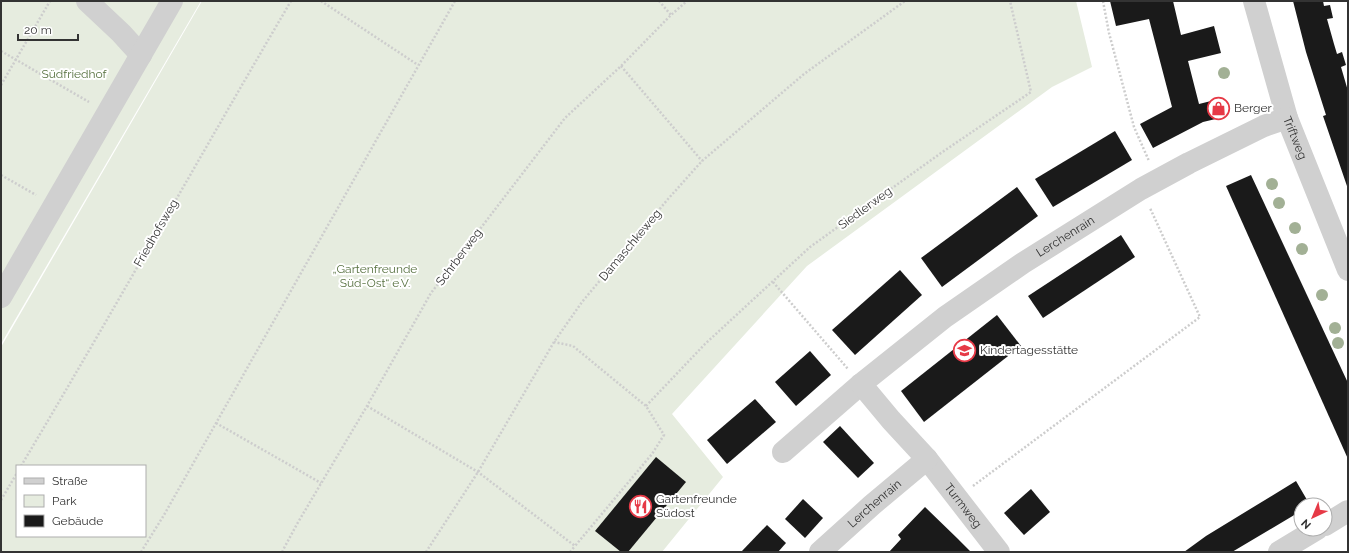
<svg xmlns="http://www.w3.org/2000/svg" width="1349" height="553" viewBox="0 0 1349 553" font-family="Raleway,sans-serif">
<rect width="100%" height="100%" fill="#fff"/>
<g fill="#e6ecdf" fill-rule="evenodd">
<path d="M1,1H201L1,344Z"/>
<path d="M202,1H1076L1092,67L1052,87L807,266L672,414L723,477L662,552H1V347ZM17,466H145V536H17Z"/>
</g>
<g fill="#1a1a1a">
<path d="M1110,1H1173L1181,35L1214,26L1221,53L1188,61L1199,104L1219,99L1226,103L1228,110L1224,117L1203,122L1153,148L1140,124L1172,107L1149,19L1116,26Z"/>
<path d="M1293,1H1323L1324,6L1330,5L1333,18L1327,19L1334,44L1337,54L1342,52L1346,65L1341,67L1348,91V189L1323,116L1326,115L1306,52Z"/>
<path d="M1115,131L1132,160L1053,207L1035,179Z"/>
<path d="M1251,175L1348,383V459L1226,186Z"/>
<path d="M1017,187L1038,216L942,287L921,258Z"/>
<path d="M1121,235L1135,257L1043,318L1028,296Z"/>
<path d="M900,270L922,295L855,355L832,330Z"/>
<path d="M997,315L1021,346L924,422L901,391Z"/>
<path d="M810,351L831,375L796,406L775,382Z"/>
<path d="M755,399L776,422L727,464L707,440Z"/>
<path d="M840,426L874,463L858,478L823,442Z"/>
<path d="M656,457L686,482L628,552H621L595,531Z"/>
<path d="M1296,481L1310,505H1301V511L1232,552H1184L1206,536Z"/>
<path d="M1031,489L1050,512L1024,535L1004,513Z"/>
<path d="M803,499L823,518L805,538L785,519Z"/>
<path d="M925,507L958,539L971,552H889L901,539L898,535Z"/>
<path d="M767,525L786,543L778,552H741Z"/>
</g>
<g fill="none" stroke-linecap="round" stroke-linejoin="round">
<g stroke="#cdcdcd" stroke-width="2.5" stroke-dasharray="2 2" stroke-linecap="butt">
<path d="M321,1L418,65"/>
<path d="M659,1L671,15"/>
<path d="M1103,1L1109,33L1134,127L1149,161"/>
<path d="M1,51L89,102"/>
<path d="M621,66L702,161"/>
<path d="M1,85L50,1"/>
<path d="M1,175L36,195"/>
<path d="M773,282L848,369"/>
<path d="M367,406L478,472L575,546L652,454L664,435L646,406L573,346L554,342"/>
<path d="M646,406L705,344L810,247L941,153L1031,92L1010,1"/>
<path d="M216,423L321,483"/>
<path d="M21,466C113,312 200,156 291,1"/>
<path d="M973,486L1200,317L1150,208"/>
<path d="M1,500L17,473"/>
<path d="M141,552L164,515L455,1"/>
<path d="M282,552L297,524L367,406L431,293L565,118L621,66L671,15L687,1"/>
<path d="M426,552L478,472L554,342L582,302L668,199L702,161L804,74L905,1"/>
<path d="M570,552L575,546"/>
</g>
<g stroke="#d0d0d0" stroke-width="22">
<path d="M87,1L121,33L141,55"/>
<path id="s1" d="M1254,1L1287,118L1348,270"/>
<path d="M1,297L172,1"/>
<path d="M783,452L861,384"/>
<path id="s2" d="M927,459L999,552"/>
<path d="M1325,525L1348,511"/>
<path id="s3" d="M820,552L872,505L927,459L891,420L861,384L945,317L1023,263L1141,189L1189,163L1264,126L1287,118"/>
<path d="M1279,552L1317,529"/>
</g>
</g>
<g fill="#a2b095">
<circle cx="1224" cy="73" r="6"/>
<circle cx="1272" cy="184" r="6"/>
<circle cx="1279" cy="203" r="6"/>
<circle cx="1295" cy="228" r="6"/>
<circle cx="1302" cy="249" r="6"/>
<circle cx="1322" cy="295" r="6"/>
<circle cx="1335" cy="328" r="6"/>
<circle cx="1338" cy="343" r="6"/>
</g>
<defs>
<symbol id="shop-ring" viewBox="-11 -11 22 22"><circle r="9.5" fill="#fff" stroke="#e63946" stroke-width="1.5"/><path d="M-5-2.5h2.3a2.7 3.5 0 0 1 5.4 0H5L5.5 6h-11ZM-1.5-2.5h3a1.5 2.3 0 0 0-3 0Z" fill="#e63946"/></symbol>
<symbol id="school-ring" viewBox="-11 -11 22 22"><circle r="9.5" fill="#fff" stroke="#e63946" stroke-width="1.5"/><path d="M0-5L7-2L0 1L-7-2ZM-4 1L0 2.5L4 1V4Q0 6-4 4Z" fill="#e63946"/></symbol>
<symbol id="restaurant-ring" viewBox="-11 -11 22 22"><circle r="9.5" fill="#fff" stroke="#e63946" stroke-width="1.5"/><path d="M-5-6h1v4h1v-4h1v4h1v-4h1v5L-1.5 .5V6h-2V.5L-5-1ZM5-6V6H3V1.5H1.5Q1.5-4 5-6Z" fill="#e63946"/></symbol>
</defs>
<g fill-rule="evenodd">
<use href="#shop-ring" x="1206" y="96" width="25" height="25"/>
<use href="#school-ring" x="952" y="338" width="25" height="25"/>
<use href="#restaurant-ring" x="628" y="494" width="25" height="25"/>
</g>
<g text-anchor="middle" stroke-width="4" stroke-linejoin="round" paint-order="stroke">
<g font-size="12" fill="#56703f" stroke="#fff">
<text x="74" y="78">Südfriedhof</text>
<text x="375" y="273">„Gartenfreunde<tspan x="375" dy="14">Süd-Ost“ e.V.</tspan></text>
</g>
<g font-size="12" fill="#333" stroke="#fff" text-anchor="start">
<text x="1234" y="112">Berger</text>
<text x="980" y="354">Kindertagesstätte</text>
<text x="656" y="503">Gartenfreunde<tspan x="656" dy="14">Südost</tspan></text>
</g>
<g font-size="12" fill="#333" stroke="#fff">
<text dy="4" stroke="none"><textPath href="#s1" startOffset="143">Triftweg</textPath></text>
<text transform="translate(865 208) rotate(-36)" y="4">Siedlerweg</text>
<text transform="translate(156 233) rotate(-60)" y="4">Friedhofsweg</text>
<text dy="4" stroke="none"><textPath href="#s3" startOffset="494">Lerchenrain</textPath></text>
<text transform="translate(630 245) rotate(-50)" y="4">Damaschkeweg</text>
<text transform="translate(459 257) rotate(-53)" y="4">Schrberweg</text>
<text dy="4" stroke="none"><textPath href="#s3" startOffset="73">Lerchenrain</textPath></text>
<text dy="4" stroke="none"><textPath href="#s2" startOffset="59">Turmweg</textPath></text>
</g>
</g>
<rect width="1349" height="553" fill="none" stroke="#333333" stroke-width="4"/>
<rect x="16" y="465" width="130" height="72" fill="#ffffff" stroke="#adadad"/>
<rect x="24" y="478" width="20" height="6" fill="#d0d0d0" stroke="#adadad"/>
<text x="52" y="485" font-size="12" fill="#333333">Straße</text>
<rect x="24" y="495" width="20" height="12" fill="#e6ecdf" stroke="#adadad"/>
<text x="52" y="505" font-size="12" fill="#333333">Park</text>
<rect x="24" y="515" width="20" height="12" fill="#1a1a1a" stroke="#adadad"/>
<text x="52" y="525" font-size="12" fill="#333333">Gebäude</text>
<g transform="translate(1313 517) rotate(224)"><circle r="19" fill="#ffffff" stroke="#adadad"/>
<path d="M0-3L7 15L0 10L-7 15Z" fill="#e63946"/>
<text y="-6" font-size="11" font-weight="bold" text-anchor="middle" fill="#333333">N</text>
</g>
<path d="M18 34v6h60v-6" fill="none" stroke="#333333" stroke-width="2"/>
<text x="24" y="34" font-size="12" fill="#333333" stroke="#ffffff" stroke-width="3" paint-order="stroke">20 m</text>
</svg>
